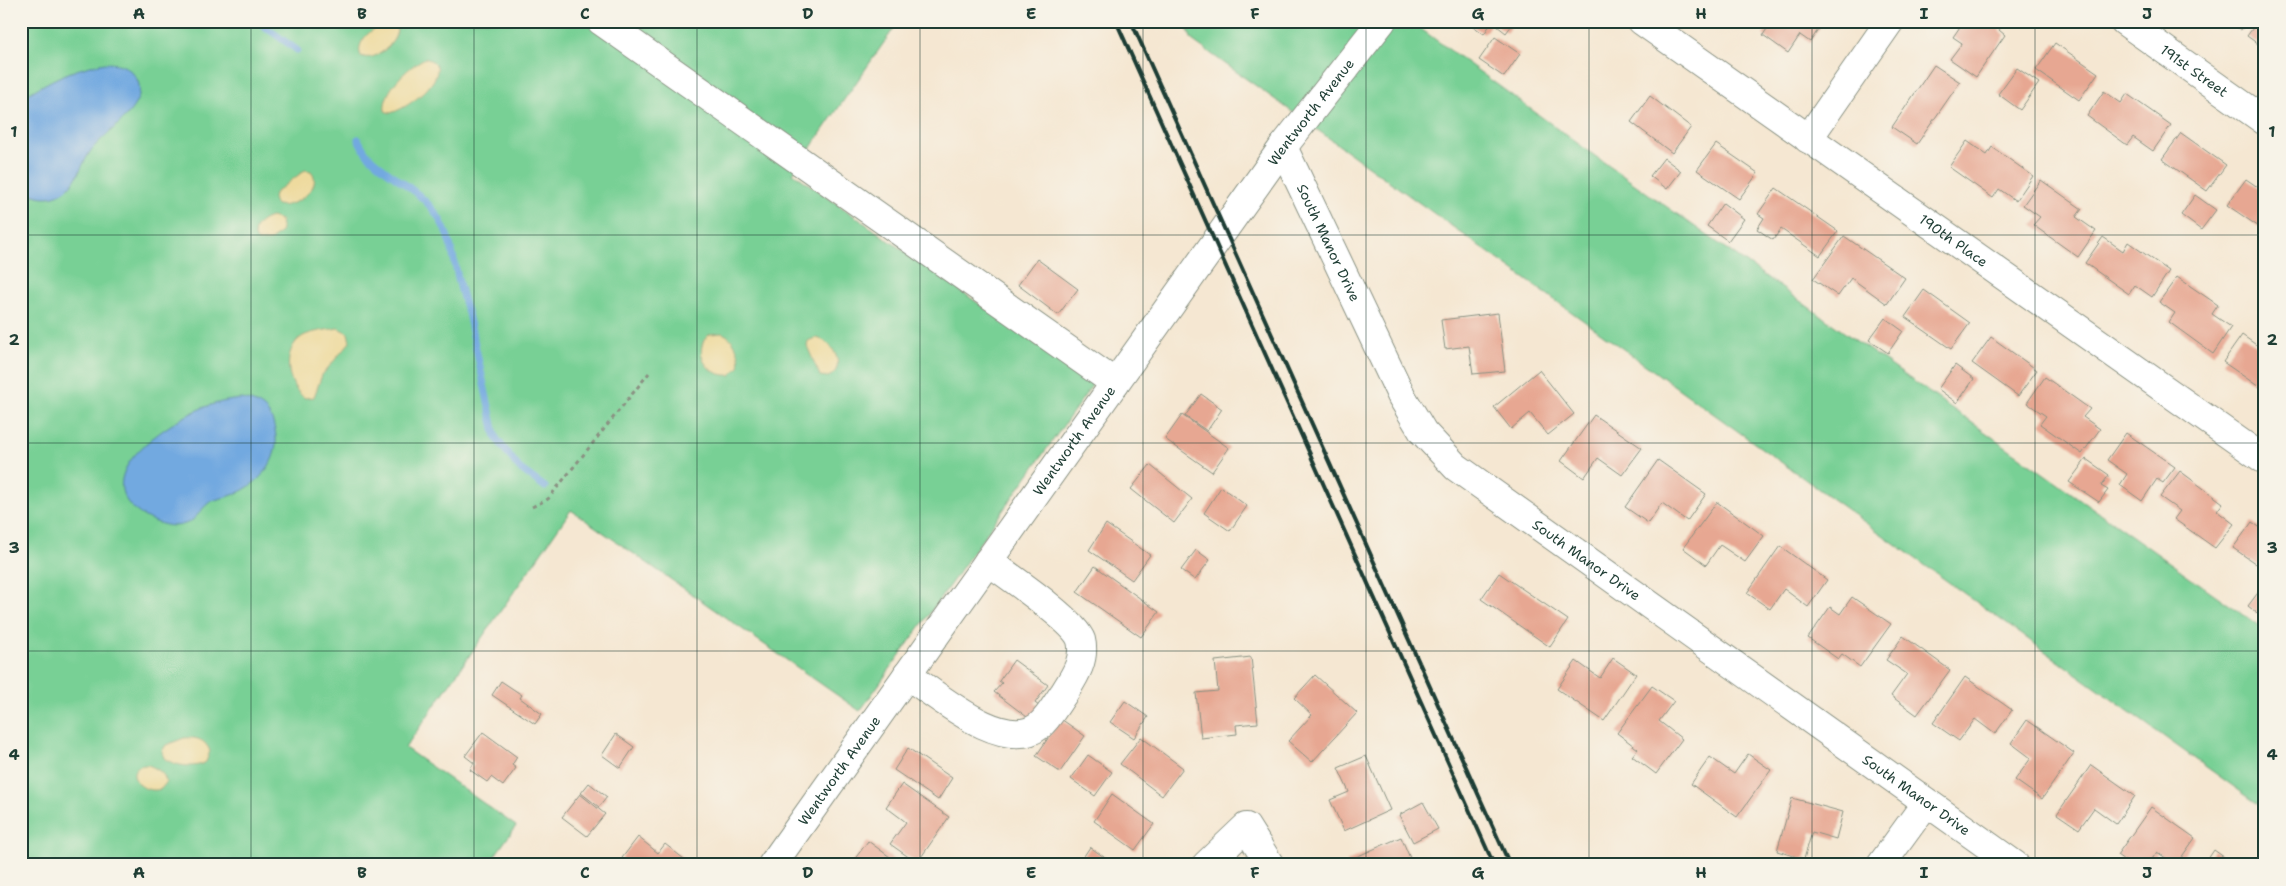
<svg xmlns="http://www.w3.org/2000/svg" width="2286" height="886" viewBox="0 0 2286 886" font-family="'Shantell Sans',sans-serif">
<rect width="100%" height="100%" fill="#f7f3e8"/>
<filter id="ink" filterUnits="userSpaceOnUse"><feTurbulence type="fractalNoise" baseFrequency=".02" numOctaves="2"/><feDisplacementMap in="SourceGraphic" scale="10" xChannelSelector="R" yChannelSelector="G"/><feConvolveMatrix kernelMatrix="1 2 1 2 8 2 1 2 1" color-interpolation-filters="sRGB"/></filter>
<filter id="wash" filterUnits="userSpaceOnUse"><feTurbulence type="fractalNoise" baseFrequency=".0096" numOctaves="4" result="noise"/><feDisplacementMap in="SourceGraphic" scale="20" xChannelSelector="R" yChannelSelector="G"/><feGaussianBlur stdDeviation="1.12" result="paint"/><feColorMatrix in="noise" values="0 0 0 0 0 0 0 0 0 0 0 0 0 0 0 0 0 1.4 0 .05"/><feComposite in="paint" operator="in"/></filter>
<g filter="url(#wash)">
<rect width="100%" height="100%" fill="#f5e7d2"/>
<g fill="#78d095" stroke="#4c8664">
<path d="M21,21H899L793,173L1093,384L860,711L571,510L405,748L516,826L488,865H21Z"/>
<path d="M1184,21H1410L1595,156L2265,630V809L1192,40Z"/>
</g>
<g fill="#eeda9e" stroke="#868c69">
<path d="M387,23L397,29C397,43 375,63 361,56C354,42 374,26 387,23Z"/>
<path d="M425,58L432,61L437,66C441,84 405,110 390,113L385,111C382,91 408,67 425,58Z"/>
<path d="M305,170L311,171C326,188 289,212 275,204L273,198L276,192Z"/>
<path d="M271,217L281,220L282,231L270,241H258C248,230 260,220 271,217Z"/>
<path d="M338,328L348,333L350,342L322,375L314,397L305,398C286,386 281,349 303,336C313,331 328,330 338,328Z"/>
<path d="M722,333C734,337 742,356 739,367L731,375C711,377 695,359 704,340L710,334Z"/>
<path d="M815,338C833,339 848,369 828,377L820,376L807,346L808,341Z"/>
<path d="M184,738C196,737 205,739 210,751L206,762C195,769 174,766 164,758L162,751L166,745Z"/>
<path d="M148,765C156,768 166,773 166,783L161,789C137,796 121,764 148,765Z"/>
</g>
<g fill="#72a9e0" stroke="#48738a">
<path d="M105,63C118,63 127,65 135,76C155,105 103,132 90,152C79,168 76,190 54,196C43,199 31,195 21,189V98C51,80 70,69 105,63Z"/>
<path d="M242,399C259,402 270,409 274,426C283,456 262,483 235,494C227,498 217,498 210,502C200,509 196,521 185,524C173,529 156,523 145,517C81,479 164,425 202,408C215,403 228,400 242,399Z"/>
</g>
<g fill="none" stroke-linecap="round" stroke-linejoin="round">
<g stroke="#72a9e0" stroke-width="7">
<path d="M257,21L297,50"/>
<path d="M358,139C361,144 364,151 368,155C390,177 419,189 437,215C456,243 455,282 468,313L496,438L519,468L545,487"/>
</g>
</g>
<g id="blocks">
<g fill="#e7a792">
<path d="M1466,21H1515L1506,33L1492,22L1484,34Z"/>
<path d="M1772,21H1824L1810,42L1800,35L1788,53L1763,35Z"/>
<path d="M1964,21H2005L1999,30L2005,35L1976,77L1950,59L1962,43L1953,37Z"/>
<path d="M2227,21H2247L2241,30Z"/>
<path d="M2258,21H2265V49L2247,36Z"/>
<path d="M1495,37L1520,54L1504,77L1479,60Z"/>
<path d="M2055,43L2098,73L2079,100L2036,70Z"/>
<path d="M1934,65L1960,82L1917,144L1892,127Z"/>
<path d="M2017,68L2039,83L2020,110L1998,94Z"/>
<path d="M2104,91L2121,103L2127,94L2171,125L2153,151L2133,137L2127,145L2087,116Z"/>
<path d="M1650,96L1691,127L1672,153L1631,122Z"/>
<path d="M2181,133L2226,165L2207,191L2162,159Z"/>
<path d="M1967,141L1987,155L1992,147L2033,176L2016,201L1999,189L1993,198L1949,167Z"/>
<path d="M1716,144L1758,173L1739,199L1697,170Z"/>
<path d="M1664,158L1681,171L1667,189L1650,176Z"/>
<path d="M2246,179L2265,192V231L2227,205Z"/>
<path d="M2041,180L2082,209L2076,217L2096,231L2078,257L2033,225L2040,217L2023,205Z"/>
<path d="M1776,188L1838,231L1820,256L1781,229L1773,240L1757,229L1764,218L1758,214Z"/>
<path d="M2195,195L2216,210L2201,230L2181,215Z"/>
<path d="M1723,203L1744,219L1728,241L1707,226Z"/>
<path d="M1844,236L1905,278L1887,304L1851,278L1838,296L1813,279Z"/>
<path d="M2103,237L2123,251L2128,242L2169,271L2152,297L2135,285L2129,294L2085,263Z"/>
<path d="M1037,259L1078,289L1058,315L1018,285Z"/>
<path d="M2177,277L2218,305L2212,314L2231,327L2213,354L2169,322L2175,313L2159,302Z"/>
<path d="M1924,290L1970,323L1951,349L1905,317Z"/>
<path d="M1498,313L1505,371L1473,374L1469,346L1445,349L1441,320Z"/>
<path d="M1885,318L1903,331L1888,353L1869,340Z"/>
<path d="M2242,335L2265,351V391L2223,362Z"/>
<path d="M1991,337L2037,370L2018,396L1972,363Z"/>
<path d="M1955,365L1974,379L1957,403L1938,389Z"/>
<path d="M1539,370L1574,414L1548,435L1530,413L1511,429L1494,407Z"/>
<path d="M2045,377L2090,409L2083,417L2100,429L2082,454L2040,424L2046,416L2027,403Z"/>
<path d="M1201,394L1222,409L1207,431L1185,416Z"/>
<path d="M1182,415L1229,448L1212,472L1165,439Z"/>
<path d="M1594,415L1642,448L1622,475L1598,458L1584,478L1561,461Z"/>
<path d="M2126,433L2175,467L2163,483L2157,479L2142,501L2120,485L2127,474L2107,460Z"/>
<path d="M2086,459L2109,475L2101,486L2108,490L2099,502L2069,482Z"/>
<path d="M1658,460L1706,494L1687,521L1662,503L1648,523L1625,507Z"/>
<path d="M1150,465L1192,499L1174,523L1131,489Z"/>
<path d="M2180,471L2223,503L2217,511L2234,524L2215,548L2174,519L2180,511L2160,497Z"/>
<path d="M1221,487L1247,506L1230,531L1204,513Z"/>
<path d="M1717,502L1764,536L1745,562L1720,545L1706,565L1683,548Z"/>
<path d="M2252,522L2265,531V570L2233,548Z"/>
<path d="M1106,524L1150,555L1132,580L1089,550Z"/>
<path d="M1780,546L1827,580L1808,607L1784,589L1770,609L1747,593Z"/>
<path d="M1196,550L1210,560L1195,580L1181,570Z"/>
<path d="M1095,566L1159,612L1141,637L1077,592Z"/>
<path d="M1499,573L1568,620L1550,647L1481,599Z"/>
<path d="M2263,586L2265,588V619L2248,606Z"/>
<path d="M1852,597L1891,624L1860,667L1842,654L1838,659L1808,638L1830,607L1840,614Z"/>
<path d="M1903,636L1950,670L1917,715L1891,696L1907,674L1886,660Z"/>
<path d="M1251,657L1258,723L1236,725L1237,734L1201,738L1196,693L1218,691L1215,661Z"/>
<path d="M1613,658L1636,674L1604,721L1557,689L1576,661L1600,678Z"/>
<path d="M1014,660L1048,685L1035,703L1040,707L1031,720L994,692L1002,683L999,681Z"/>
<path d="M1315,675L1357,713L1312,762L1288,741L1312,715L1294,698Z"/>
<path d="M1965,677L2012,710L1995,734L1975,719L1959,741L1933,723Z"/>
<path d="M501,681L522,695L520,698L542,714L535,724L492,695Z"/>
<path d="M1652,686L1674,701L1659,721L1682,739L1656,774L1632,756L1638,749L1617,733Z"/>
<path d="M1125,701L1148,717L1134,738L1110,722Z"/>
<path d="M1061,719L1085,736L1060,772L1036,756Z"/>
<path d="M2027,720L2074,753L2042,799L2015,780L2031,758L2011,743Z"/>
<path d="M483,732L517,757L512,765L516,768L503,786L491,777L487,782L470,770L474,763L465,756Z"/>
<path d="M616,734L634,747L620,768L602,755Z"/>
<path d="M1141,737L1183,768L1162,796L1120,764Z"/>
<path d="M908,748L952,778L938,800L894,770Z"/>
<path d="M1748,754L1771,770L1737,817L1691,784L1710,757L1734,774Z"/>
<path d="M1088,755L1112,772L1095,796L1071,779Z"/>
<path d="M1366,756L1390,810L1344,831L1330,800L1349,792L1338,768Z"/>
<path d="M2091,765L2135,796L2116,824L2094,808L2079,829L2057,814Z"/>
<path d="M589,783L607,797L599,807L581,793Z"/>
<path d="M902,784L949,817L917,863L890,844L906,822L886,807Z"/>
<path d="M580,794L605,814L587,836L562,817Z"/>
<path d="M1112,794L1154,824L1135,850L1094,821Z"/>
<path d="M1792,798L1843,812L1836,839L1812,832L1804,859L1777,851Z"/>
<path d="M1423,802L1438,829L1413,842L1399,815Z"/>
<path d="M2151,807L2195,838L2176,865L2157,852L2148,865H2131L2117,855Z"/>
<path d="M638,837L658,853L665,844L684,859L680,865H630L622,858Z"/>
<path d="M1401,837L1413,865H1349L1347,861Z"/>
<path d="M868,841L901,865L851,864Z"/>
<path d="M1090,847L1115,865H1078Z"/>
<path d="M2214,850L2235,865H2204Z"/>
</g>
</g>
</g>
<g filter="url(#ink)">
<use href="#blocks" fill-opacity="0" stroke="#8a9283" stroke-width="1"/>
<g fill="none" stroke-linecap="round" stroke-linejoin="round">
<defs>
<g id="minor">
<path d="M601,21L1115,383"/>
<path id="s1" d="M1642,21L2265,460"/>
<path id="s2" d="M2124,21L2265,121"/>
<path d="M1808,139L1890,21"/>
<path id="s3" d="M1283,147L1402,397L1423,432L1456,467L2015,865"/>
<path d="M907,675C936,694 1004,754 1039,726C1049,718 1056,704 1064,693C1074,677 1086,660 1081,640C1075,621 1007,575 988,561"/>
<path id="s4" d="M772,865L1283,147L1382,21"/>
<path d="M1206,865L1246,827L1270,865"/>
<path d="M1881,865L1926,803"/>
</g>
</defs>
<use href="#minor" stroke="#8a9283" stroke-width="30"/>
<path stroke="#8a9283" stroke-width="3" stroke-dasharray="4 4" stroke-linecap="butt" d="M532,507L548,499L649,373"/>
<use href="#minor" stroke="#fff" stroke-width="28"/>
<g stroke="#1f3d34" stroke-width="4">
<path d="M1116,21L1494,865"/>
<path d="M1131,21L1510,865"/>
</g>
</g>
</g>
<path fill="none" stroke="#1f3d34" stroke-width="1" stroke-opacity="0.55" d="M251,21V865M474,21V865M697,21V865M920,21V865M1143,21V865M1366,21V865M1589,21V865M1812,21V865M2035,21V865M21,235H2265M21,443H2265M21,651H2265"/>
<g text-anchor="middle" stroke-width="4" stroke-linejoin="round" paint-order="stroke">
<g font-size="14" fill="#1f3d34" stroke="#f7f3e8">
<text dy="5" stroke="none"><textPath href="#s2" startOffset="86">191st Street</textPath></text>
<text dy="5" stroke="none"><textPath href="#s4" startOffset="926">Wentworth Avenue</textPath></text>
<text dy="5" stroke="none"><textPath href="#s1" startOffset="381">190th Place</textPath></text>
<text dy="5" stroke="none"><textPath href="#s3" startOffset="106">South Manor Drive</textPath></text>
<text dy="5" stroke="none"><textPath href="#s4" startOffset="521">Wentworth Avenue</textPath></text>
<text dy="5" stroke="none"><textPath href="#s3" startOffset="526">South Manor Drive</textPath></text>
<text dy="5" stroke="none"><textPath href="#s4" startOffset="116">Wentworth Avenue</textPath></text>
<text dy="5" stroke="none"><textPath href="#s3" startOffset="931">South Manor Drive</textPath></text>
</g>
</g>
<rect width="2286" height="886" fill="none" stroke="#f7f3e8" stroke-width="55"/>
<rect x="28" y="28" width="2230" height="830" fill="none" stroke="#1f3d34" stroke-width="2"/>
<g font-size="16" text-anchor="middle" font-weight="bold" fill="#1f3d34">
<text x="139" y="19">A</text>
<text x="362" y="19">B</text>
<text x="585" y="19">C</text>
<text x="808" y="19">D</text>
<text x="1031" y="19">E</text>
<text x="1255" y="19">F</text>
<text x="1478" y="19">G</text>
<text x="1701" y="19">H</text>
<text x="1924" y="19">I</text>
<text x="2147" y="19">J</text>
<text x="14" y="137">1</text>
<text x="2272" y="137">1</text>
<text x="14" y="345">2</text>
<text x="2272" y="345">2</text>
<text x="14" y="553">3</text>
<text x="2272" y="553">3</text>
<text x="14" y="760">4</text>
<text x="2272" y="760">4</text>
<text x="139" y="878">A</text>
<text x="362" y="878">B</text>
<text x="585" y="878">C</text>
<text x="808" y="878">D</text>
<text x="1031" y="878">E</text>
<text x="1255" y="878">F</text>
<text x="1478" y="878">G</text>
<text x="1701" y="878">H</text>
<text x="1924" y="878">I</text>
<text x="2147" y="878">J</text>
</g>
</svg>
